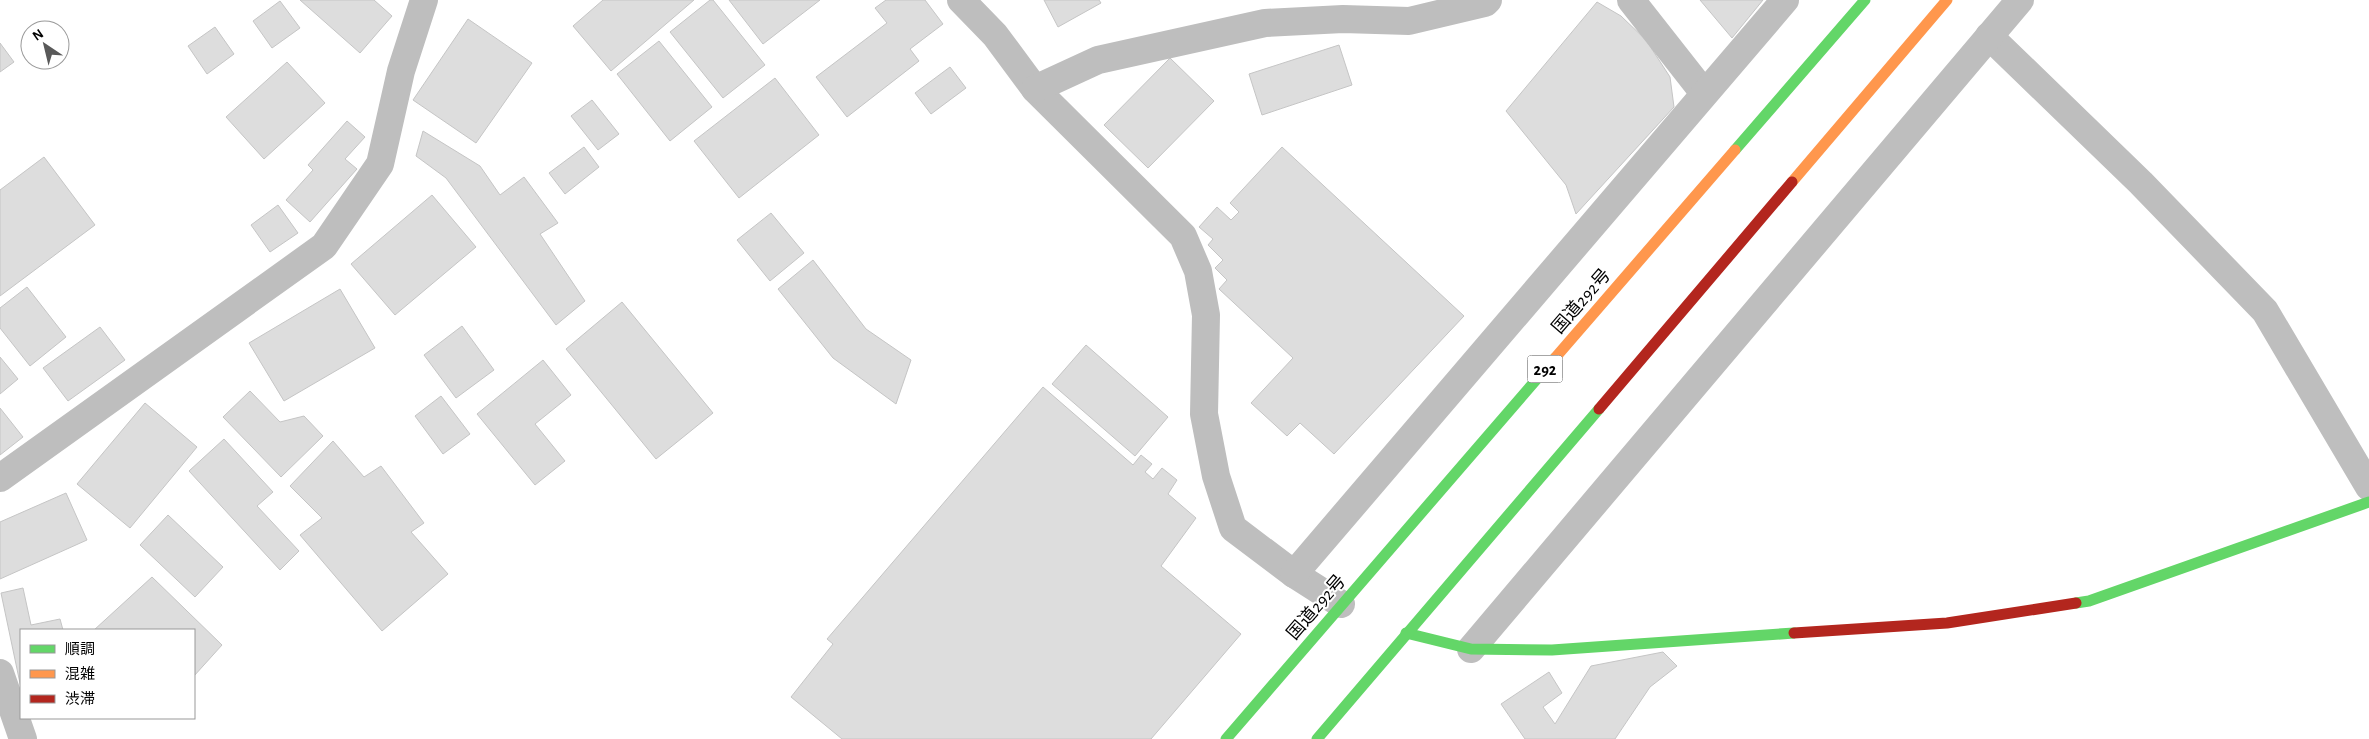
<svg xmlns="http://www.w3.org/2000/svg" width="2369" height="739" viewBox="0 0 2369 739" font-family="'Alegreya Sans','Noto Sans JP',sans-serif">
<rect width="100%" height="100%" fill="#fff"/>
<g fill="#ddd" stroke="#c5c5c5">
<path d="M300,0H374L392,16L360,53Z"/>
<path d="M603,0H694L611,71L573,26Z"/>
<path d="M710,0H713L765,65L723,98L670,32Z"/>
<path d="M729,0H820L763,44Z"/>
<path d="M886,0H925L943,24L910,49L919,61L847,117L816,77L887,23L875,8Z"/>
<path d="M1044,0H1099L1101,3L1058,27Z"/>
<path d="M1700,0H1763L1732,38Z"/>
<path d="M280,1L300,28L272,48L253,21Z"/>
<path d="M1597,2L1621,16L1646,40L1670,77L1674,107L1576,214L1566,185L1506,111Z"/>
<path d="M468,19L532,63L476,143L413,100Z"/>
<path d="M215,27L234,54L207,74L188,46Z"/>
<path d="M659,41L712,107L670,141L617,74Z"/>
<path d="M0,43L14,62L0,72Z"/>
<path d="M1339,45L1352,85L1262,115L1249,74Z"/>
<path d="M1170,58L1214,101L1148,168L1104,125Z"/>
<path d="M287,62L325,103L264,159L226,117Z"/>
<path d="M950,67L966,88L931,114L915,93Z"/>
<path d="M775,78L819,135L739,198L694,141Z"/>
<path d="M592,100L619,134L598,150L571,116Z"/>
<path d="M347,121L365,137L345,159L357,169L310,222L286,200L313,170L308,165Z"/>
<path d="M423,131L480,166L500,195L524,177L558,223L540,234L585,301L556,325L446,178L416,156Z"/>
<path d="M584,147L599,167L565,194L549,173Z"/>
<path d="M1282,147L1464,316L1334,454L1300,423L1287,436L1251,403L1293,358L1219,289L1227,280L1215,268L1223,260L1208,245L1213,239L1199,227L1217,207L1231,220L1239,212L1230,203Z"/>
<path d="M44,157L95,225L0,296V190Z"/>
<path d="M432,195L476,247L395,315L351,264Z"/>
<path d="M278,205L298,233L270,252L251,225Z"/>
<path d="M771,213L804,253L770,281L737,240Z"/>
<path d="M813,260L866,329L911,360L896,404L833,358L778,289Z"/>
<path d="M27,287L66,337L30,366L0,328V308Z"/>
<path d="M340,289L375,348L284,401L249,343Z"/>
<path d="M622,302L713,413L656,459L566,349Z"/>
<path d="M462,326L494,370L456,398L424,355Z"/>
<path d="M100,327L125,360L68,401L43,368Z"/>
<path d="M1086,345L1168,417L1135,456L1052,384Z"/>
<path d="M0,357L18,379L0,394Z"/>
<path d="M543,360L571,395L535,424L565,461L535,485L477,414Z"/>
<path d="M1043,387L1133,465L1141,455L1152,464L1145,472L1153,479L1162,468L1177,480L1168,494L1196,518L1161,566L1241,634L1151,739H842L791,697L833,644L827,639Z"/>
<path d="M250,391L280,422L304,416L323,436L281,477L223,417Z"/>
<path d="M441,396L470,434L443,454L415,416Z"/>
<path d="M145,403L197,447L130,528L77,484Z"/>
<path d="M0,408L23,437L0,455Z"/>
<path d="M224,439L273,492L257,506L299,551L280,570L189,471Z"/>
<path d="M333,441L364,477L381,466L424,523L411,532L448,574L382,631L300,535L322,518L290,486Z"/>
<path d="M66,493L87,540L0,579V522Z"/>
<path d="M168,515L223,567L195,597L140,545Z"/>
<path d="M152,577L222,645L194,676V630H94Z"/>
<path d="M23,588L31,625L60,619L63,630H21V688L1,593Z"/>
<path d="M1663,652L1677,666L1650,687L1615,739H1525L1501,704L1549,672L1562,693L1543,707L1555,724L1591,666Z"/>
</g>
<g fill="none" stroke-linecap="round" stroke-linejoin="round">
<g stroke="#bebebe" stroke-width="28">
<path d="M961,0L995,35L1035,89L1183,236L1198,271L1206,315L1204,414L1216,476L1233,528L1294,574L1341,604"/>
<path d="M1631,0L1704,93"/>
<path d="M1989,36L2141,183L2265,311L2369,487"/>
<path d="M1035,89L1098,60L1265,23L1343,19L1409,21L1485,3L1488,0"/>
<path d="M0,478L324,246L380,164L401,71L424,0"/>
<path d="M1294,574L1785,0"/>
<path d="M1471,649L2020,0"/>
<path d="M0,673L23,739"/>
</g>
<g stroke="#63d668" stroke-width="11">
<path d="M1735,150L1865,0"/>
<path d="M2076,603L2089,601L2369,502"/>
<path d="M1406,633L1471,649L1552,650L1794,633"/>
<path d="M1226,739L1555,358"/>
<path d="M1317,739L1599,409"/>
</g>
<g stroke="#ff974d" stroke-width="11">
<path d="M1792,182L1947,0"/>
<path d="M1555,358L1735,150"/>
</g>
<g stroke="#b3261e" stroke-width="11">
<path d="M1599,409L1792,182"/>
<path d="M1794,633L1947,623L2076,603"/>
</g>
</g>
<g text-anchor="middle" stroke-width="4" stroke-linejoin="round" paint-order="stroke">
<rect fill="#fff" stroke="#4c4c4c" stroke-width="1" x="1527.5" y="355.5" width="35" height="27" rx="4"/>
<g font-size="16" font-weight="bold" fill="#000">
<text x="1545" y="375">292</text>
</g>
<g font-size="18" fill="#000" stroke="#fff">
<text transform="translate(1581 301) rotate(-49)" y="6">国道292号</text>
<text transform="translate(1316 607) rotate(-49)" y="6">国道292号</text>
</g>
</g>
<rect x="20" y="629" width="175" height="90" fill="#ffffff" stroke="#999999"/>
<rect x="30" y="645" width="25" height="8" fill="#63d668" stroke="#999999"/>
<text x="65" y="654" font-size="15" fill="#000000">順調</text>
<rect x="30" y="670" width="25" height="8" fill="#ff974d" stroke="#999999"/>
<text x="65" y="679" font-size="15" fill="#000000">混雑</text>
<rect x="30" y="695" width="25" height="8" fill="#b3261e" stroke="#999999"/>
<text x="65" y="704" font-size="15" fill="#000000">渋滞</text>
<g transform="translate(45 45) rotate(325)"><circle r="24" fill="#ffffff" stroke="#999999"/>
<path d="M0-4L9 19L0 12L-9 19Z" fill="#595959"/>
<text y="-8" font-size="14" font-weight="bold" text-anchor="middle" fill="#000000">N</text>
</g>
</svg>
